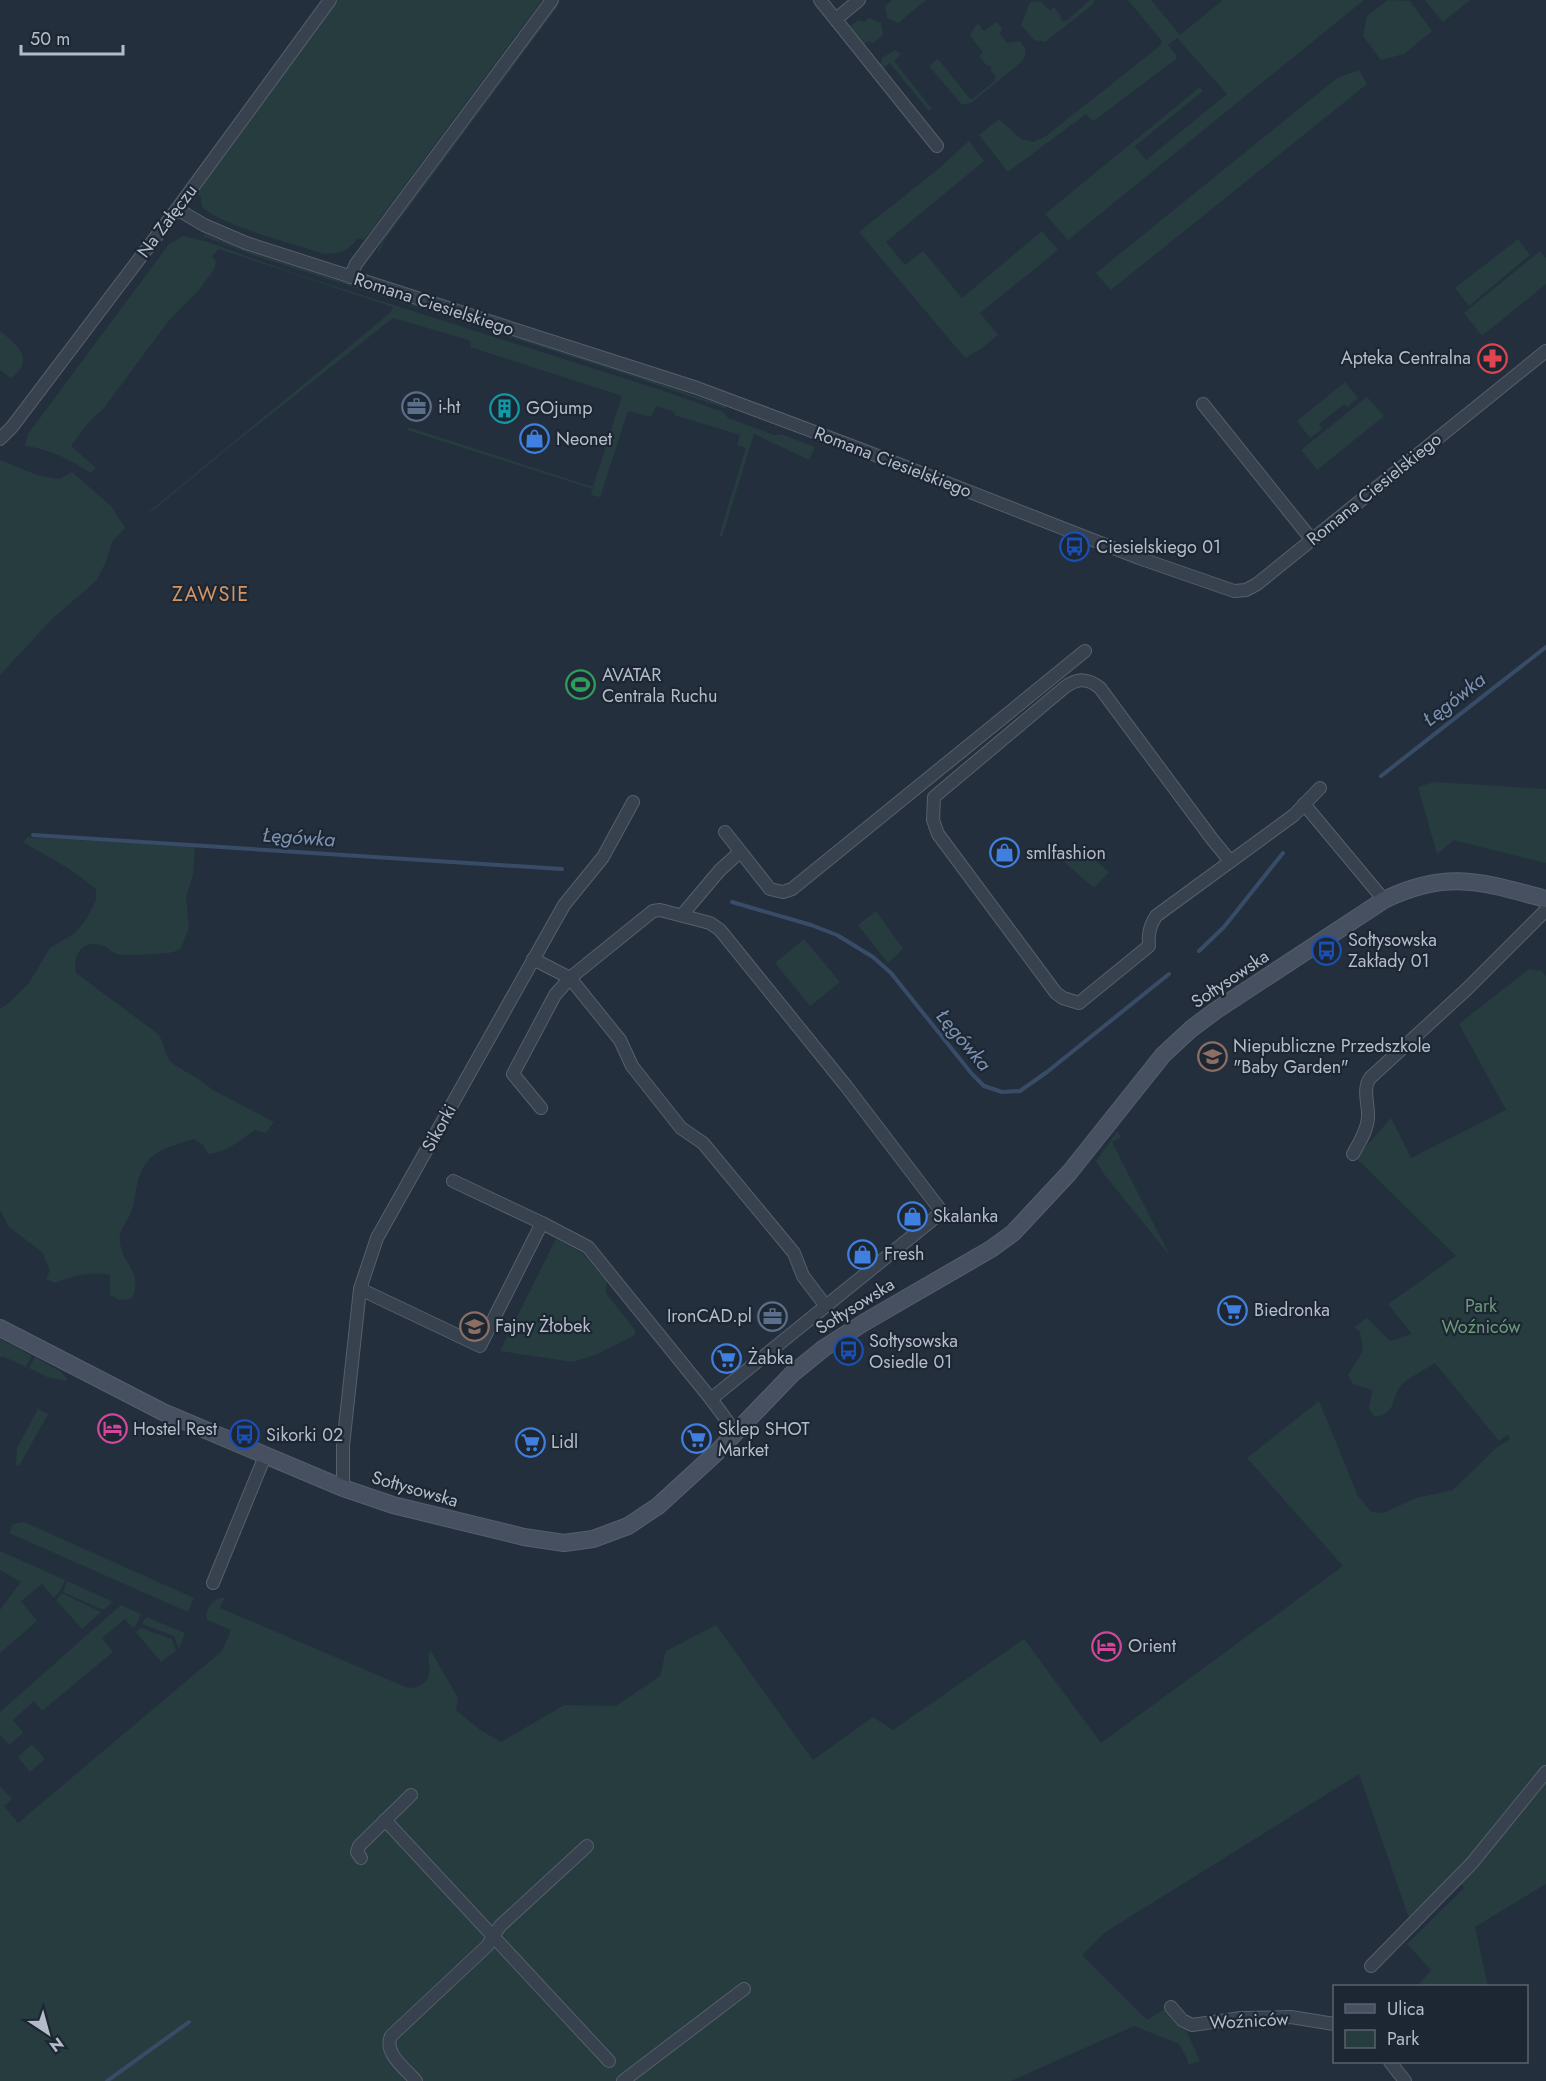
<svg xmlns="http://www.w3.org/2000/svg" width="1546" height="2081" viewBox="0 0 1546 2081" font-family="Jost,sans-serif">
<rect width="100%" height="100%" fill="#242f3e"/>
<g fill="#263c3f">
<path d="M338,0H542L364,240L358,238C347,252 342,253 324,254C293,243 224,227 202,207L201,197L197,194Z"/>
<path d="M892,0H926L898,23L887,18L885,6Z"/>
<path d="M1090,0H1095L1092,5L1045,42L1034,40L1021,25L1030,2L1041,1L1050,11L1054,7L1061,17L1060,18L1062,21H1066Z"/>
<path d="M1128,0H1151L1180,35L1223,0H1364L1068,240L1045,214L1200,87L1203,91L1135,146L1146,160L1227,94L1177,38L1168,45L1176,55V59L1095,120L1092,121L1086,114L1008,172L979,135L999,119L1021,139L1033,142L1046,136L1161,45L1162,41Z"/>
<path d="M1388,0L1410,1L1432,31L1404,54L1381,60L1363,36L1367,16Z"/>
<path d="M1425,0H1470L1443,22Z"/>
<path d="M559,5L386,238L379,252H377L385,237L556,6Z"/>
<path d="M869,18L881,23L883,35L873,43L868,41L863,45L849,28L858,20L864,22Z"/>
<path d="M996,22L1002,28L1000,34L1007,43L1020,41C1026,49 1029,54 1020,63L972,102L962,105L929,66L938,59L971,100L995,81L994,79L996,77L990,70L992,68L989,65L987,66L979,56L983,52L970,36L974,28L978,24L984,31Z"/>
<path d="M895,50L901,54L894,61L932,109L929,111L890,63L882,69L880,65L882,58Z"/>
<path d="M1359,70L1367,84L1111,290L1096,273L1337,78Z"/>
<path d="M969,141L984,161L886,242L905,265L923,251L962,298L1042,231L1058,250L980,313L998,335L982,348L965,358L859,232L937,170Z"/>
<path d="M204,234L250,252L622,371L725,406L727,409L622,373L256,256L203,236Z"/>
<path d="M183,236L208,242L293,273L661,390L723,412L728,418L774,435L781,434L815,447L809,460L754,434L722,537L719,536L746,448L737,445L740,435L674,415L675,412L656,406L651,417L628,411L600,497L591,495L593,489L407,430L408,427L593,487L622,396L470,347L471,343L469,340L393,318L232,445L156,508L145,515L390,313L393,307L219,249L212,256L216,261L215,268L199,290L170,319L104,408L88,423L71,446L96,468L91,473C70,460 51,449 25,446L28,434L169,244Z"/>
<path d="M1518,239L1530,255L1469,306L1455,288Z"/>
<path d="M1540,251L1546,258V284L1482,336L1464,313Z"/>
<path d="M0,331C16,344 37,360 11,378L0,370Z"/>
<path d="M1345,382L1358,398L1347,407L1344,404L1319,424L1322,429L1310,438L1297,421Z"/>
<path d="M1367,397L1384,416L1317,470L1301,450Z"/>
<path d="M0,460L37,475L59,479L72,472L112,507L125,528L112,542L106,562L96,581L52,619L0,675Z"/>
<path d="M1434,782L1546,789V863L1454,840L1437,854L1418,787Z"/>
<path d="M28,837L195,847L193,875L186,896L189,928L181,948C178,950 176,951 173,952C169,954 120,956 117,954C111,952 108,947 101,945C82,940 72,956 76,973L158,1034C164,1042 165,1054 170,1061C177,1069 200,1077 211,1089L274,1122L266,1133L255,1130C239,1140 229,1152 208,1154L203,1145L194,1139C167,1148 146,1150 138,1181C135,1191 135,1202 131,1213C126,1223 118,1231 120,1243C123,1266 145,1274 131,1299L120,1300L110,1295V1275C90,1271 73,1276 55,1283L46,1279L50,1270L42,1252L9,1227L0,1210V1009L9,1003L29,983L50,948L75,933L87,918L96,900V889L71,870L23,842Z"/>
<path d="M1079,847L1109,872L1094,888L1062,860Z"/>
<path d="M876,911L903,949L888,963L858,925Z"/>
<path d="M804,939L840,982L810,1006L775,963Z"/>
<path d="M1529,969L1542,971L1546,976V1884L1475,1927L1488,1986H1417L1431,1970L1407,1944L1464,1888L1453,1874L1409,1918L1359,1774L1104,1933L1082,1955L1147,2020L1165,2009C1171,2019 1176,2026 1186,2030L1200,2061L1187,2065L1188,2061L1179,2044L1134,2026L1011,2081H0V1786L12,1799L4,1806L18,1823L222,1651L231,1630L207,1620C205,1607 213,1599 225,1597L220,1608L408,1688C431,1687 431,1674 428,1655L431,1651L458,1698L456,1710L480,1730L501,1742L564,1705L616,1706L660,1676L666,1651L716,1625L813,1760L873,1717L893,1730L1024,1639L1101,1743L1343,1566L1247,1458L1319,1401L1358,1496L1371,1512L1383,1513L1416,1498L1453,1490L1497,1447L1510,1440L1508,1434L1499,1441L1435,1363C1426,1369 1406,1379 1400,1387C1389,1402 1398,1412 1375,1417L1369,1409L1372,1390L1353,1384L1348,1375L1363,1351L1360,1332L1354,1327L1367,1318L1390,1341L1412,1334L1388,1304L1456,1256L1356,1158L1391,1118L1411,1158L1506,1110L1459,1024Z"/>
<path d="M1117,1132L1121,1137L1112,1142L1170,1256L1104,1174L1096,1161Z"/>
<path d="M556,1239L582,1253L607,1281L606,1293L635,1330V1335L595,1355L573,1362L500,1351Z"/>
<path d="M0,1339L32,1356L26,1367L2,1356L0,1358Z"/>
<path d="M35,1357L61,1372L67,1379L66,1381L47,1377L29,1368Z"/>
<path d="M38,1409L48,1414L19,1466L16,1464L17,1448Z"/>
<path d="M24,1522L194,1598L188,1612L9,1533L13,1524Z"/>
<path d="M0,1551L65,1580L60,1591L54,1598L42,1584L21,1601L37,1621L0,1653V1610L21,1582L0,1570Z"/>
<path d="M67,1581L113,1602L103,1610L63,1592Z"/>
<path d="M62,1593L101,1612L82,1629L56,1600Z"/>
<path d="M121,1605L141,1614L137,1624L133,1628L125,1619L102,1638L113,1652L42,1711L34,1701L13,1720L23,1733L9,1745L0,1735V1712Z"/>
<path d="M146,1617L185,1633L179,1649L174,1636L142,1624Z"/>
<path d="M141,1628L172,1639L176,1651L161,1662L136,1632Z"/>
<path d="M32,1744L45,1759L30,1772L18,1757Z"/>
</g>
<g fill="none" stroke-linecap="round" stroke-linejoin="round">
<g stroke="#394c67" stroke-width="4">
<path d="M1381,776L1546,647"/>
<path d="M33,835L562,869"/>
<path d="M732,902L811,925L837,935L873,957L891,973L972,1074L984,1086L1002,1092L1020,1091L1047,1072L1169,974"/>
<path d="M1199,951L1224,927L1283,853"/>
<path d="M107,2081L189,2022"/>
</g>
<defs>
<g id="street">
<path d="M820,0L937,146"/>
<path d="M836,19L859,0"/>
<path d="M177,209L204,225L246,243L697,388L860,449L1139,558L1234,591L1246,590L1257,584L1546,351"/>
<path d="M350,277L356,264L552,0"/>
<path d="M1203,404L1312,540"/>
<path d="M0,439L12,427L177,209L330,0"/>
<path d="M1304,804L1384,900"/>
<path d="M725,832L770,889L783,892L792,889L1085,651"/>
<path d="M1230,861L1212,839L1100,688C1088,678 1078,678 1065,687L934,797L933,820L938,834L1056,993L1063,998L1079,1003L1149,946C1148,933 1150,926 1156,916L1294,815L1320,788"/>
<path d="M682,915L720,870L740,852"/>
<path d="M533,959L570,978L653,911L660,910L710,923L720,930L846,1086L942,1212L711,1399L736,1433"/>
<path d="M541,1108L513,1074L555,995L570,978L620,1040L632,1066L681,1128L703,1143L794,1253L803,1276L825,1305"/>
<path d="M1353,1154C1359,1143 1367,1131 1368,1118C1369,1105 1362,1089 1370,1078L1467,989L1546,910"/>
<path d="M453,1181L542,1223"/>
<path d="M360,1289L480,1346L542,1223L588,1247L711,1399"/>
<path d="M343,1488V1446L360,1289L377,1238L564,905L603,857L633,802"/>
<path d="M213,1583L265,1456"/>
<path d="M385,1820L609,2061"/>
<path d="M361,1858L357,1852L359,1846L411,1795"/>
<path d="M1371,1966L1472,1863L1546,1772"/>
<path d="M1171,2007L1182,2020L1192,2025L1241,2018L1291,2017L1334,2024"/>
<path d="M1390,2062L1405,2081"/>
<path d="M416,2081C406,2069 383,2053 391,2036L487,1946L500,1926L587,1846"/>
<path d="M623,2081L744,1989"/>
</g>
<path id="secondary" d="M0,1328L163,1412L343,1488L393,1505L524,1537L564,1543L593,1539L628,1526L658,1506L716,1453L792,1374L824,1348L865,1322L991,1249L1013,1233L1069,1173L1163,1055L1191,1029L1215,1011L1384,900C1447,869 1482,882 1546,899"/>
</defs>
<use href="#street" stroke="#565f6c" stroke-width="14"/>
<use href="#secondary" stroke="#565f6c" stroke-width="18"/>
<use href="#street" stroke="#38414e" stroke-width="12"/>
<use href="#secondary" stroke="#465061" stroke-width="16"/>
</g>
<defs>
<symbol id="pharmacy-ring" viewBox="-11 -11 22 22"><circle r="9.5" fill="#1d2633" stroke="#e0444e" stroke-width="1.5"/><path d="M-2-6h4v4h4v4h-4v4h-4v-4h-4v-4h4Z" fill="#e0444e"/></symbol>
<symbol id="office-ring" viewBox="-11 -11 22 22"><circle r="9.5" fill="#1d2633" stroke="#5c6f8a" stroke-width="1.5"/><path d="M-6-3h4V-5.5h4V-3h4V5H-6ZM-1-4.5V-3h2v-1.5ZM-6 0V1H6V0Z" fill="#5c6f8a"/></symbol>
<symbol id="building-ring" viewBox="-11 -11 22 22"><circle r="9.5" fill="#1d2633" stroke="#0f9aa8" stroke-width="1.5"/><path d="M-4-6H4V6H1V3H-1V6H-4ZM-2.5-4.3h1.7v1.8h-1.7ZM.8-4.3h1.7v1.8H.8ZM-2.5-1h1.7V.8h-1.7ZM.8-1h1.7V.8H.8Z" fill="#0f9aa8"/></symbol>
<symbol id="shop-ring" viewBox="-11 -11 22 22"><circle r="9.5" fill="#1d2633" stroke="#3f7fe0" stroke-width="1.5"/><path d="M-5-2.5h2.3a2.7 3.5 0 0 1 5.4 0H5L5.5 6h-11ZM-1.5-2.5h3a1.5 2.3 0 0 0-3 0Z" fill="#3f7fe0"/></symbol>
<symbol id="bus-ring" viewBox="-11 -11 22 22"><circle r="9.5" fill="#1d2633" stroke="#1a4fb4" stroke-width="1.5"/><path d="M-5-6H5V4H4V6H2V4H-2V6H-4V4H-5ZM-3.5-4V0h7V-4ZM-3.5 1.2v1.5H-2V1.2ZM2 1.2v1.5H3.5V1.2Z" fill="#1a4fb4"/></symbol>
<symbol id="stadium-ring" viewBox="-11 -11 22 22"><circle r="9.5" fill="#1d2633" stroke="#2e9e5b" stroke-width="1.5"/><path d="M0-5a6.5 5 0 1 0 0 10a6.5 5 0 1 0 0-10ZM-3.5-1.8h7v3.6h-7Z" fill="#2e9e5b"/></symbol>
<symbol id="school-ring" viewBox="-11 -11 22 22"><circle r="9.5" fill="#1d2633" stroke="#8d6e63" stroke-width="1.5"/><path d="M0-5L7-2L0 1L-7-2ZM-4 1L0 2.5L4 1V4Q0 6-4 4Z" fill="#8d6e63"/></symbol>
<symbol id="supermarket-ring" viewBox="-11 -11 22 22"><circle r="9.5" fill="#1d2633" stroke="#3f7fe0" stroke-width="1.5"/><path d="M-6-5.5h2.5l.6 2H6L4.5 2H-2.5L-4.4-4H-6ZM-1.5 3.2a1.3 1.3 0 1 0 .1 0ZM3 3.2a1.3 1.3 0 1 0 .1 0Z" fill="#3f7fe0"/></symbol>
<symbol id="hotel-ring" viewBox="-11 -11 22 22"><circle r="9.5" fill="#1d2633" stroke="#d1479c" stroke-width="1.5"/><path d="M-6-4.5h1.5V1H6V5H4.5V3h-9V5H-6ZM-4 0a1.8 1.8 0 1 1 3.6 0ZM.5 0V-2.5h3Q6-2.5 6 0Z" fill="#d1479c"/></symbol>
</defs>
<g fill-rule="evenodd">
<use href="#pharmacy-ring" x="1476" y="342" width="33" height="33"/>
<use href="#office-ring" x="400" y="390" width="33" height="33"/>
<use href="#building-ring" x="488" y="392" width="33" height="33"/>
<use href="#shop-ring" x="518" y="422" width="33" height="33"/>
<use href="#bus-ring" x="1058" y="530" width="33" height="33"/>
<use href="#stadium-ring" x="564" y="668" width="33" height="33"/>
<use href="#shop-ring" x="988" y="836" width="33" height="33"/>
<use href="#bus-ring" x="1310" y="934" width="33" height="33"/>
<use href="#school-ring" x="1196" y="1040" width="33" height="33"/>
<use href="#shop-ring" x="896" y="1200" width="33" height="33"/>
<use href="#shop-ring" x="846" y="1238" width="33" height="33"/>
<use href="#supermarket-ring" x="1216" y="1294" width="33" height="33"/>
<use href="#office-ring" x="756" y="1300" width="33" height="33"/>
<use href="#school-ring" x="458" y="1310" width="33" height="33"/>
<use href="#bus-ring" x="832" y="1334" width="33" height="33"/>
<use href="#supermarket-ring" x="710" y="1342" width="33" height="33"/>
<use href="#hotel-ring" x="96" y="1412" width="33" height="33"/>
<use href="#bus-ring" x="228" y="1418" width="33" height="33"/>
<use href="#supermarket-ring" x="680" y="1422" width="33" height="33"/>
<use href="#supermarket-ring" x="514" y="1426" width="33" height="33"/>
<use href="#hotel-ring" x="1090" y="1630" width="33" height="33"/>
</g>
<g text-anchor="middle" stroke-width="4.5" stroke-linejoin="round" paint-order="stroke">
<g font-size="18" fill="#b4bcc9" stroke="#1d2633">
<text transform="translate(167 221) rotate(-53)" y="6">Na Załęczu</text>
<text transform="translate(434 304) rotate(18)" y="6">Romana Ciesielskiego</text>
<text transform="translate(893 462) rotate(21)" y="6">Romana Ciesielskiego</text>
<text transform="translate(1374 489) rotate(-39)" y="6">Romana Ciesielskiego</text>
<text transform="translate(1230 979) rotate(-34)" y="6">Sołtysowska</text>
<text transform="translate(439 1128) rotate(-61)" y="6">Sikorki</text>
<text transform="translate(855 1306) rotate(-32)" y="6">Sołtysowska</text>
<text transform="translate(415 1489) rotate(16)" y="6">Sołtysowska</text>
<text transform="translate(1249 2021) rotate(-3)" y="6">Woźniców</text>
</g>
<g font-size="18" fill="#b4bcc9" stroke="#1d2633" text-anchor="start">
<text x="1471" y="364" text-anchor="end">Apteka Centralna</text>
<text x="438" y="413">i-ht</text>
<text x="526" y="414">GOjump</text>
<text x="556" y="445">Neonet</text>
<text x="1096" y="553">Ciesielskiego 01</text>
<text x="602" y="681">AVATAR<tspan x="602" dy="21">Centrala Ruchu</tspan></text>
<text x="1026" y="859">smlfashion</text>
<text x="1348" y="946">Sołtysowska<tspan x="1348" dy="21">Zakłady 01</tspan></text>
<text x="1233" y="1052">Niepubliczne Przedszkole<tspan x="1233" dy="21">"Baby Garden"</tspan></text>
<text x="933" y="1222">Skalanka</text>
<text x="884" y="1260">Fresh</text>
<text x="1254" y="1316">Biedronka</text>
<text x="752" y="1322" text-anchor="end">IronCAD.pl</text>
<text x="495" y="1332">Fajny Żłobek</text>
<text x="869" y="1347">Sołtysowska<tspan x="869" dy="21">Osiedle 01</tspan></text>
<text x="748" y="1364">Żabka</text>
<text x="133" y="1435">Hostel Rest</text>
<text x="718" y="1435">Sklep SHOT<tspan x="718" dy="21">Market</tspan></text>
<text x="266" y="1441">Sikorki 02</text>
<text x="551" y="1448">Lidl</text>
<text x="1128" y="1652">Orient</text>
</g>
<g font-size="18" fill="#6b9a76" stroke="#1d2633">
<text x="1481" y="1312">Park<tspan x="1481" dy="21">Woźniców</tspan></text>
</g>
<g font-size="20" letter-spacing="1.5" fill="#d59563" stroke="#1d2633">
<text x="211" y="601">ZAWSIE</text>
</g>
<g font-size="20" font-style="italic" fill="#7c92b1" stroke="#1d2633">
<text transform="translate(1454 699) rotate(-38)" y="7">Łęgówka</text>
<text transform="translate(299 837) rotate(4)" y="7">Łęgówka</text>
<text transform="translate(964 1040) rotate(50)" y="7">Łęgówka</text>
</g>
</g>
<rect x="1333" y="1985" width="195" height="78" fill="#1d2633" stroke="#59626f" stroke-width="1.5"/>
<rect x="1345" y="2004" width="30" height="9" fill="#465061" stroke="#59626f" stroke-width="1.5"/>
<text x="1387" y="2015" font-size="18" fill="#b4bcc9">Ulica</text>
<rect x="1345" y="2030" width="30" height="18" fill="#263c3f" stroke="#59626f" stroke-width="1.5"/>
<text x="1387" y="2045" font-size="18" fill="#b4bcc9">Park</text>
<g transform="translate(48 2033) rotate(144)" stroke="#1d2633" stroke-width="4.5" paint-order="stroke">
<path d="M0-4.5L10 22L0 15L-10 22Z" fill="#b4bcc9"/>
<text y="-9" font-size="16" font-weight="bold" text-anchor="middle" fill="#b4bcc9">N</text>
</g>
<path d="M21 45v9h102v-9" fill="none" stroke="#b4bcc9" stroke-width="3"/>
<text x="30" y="45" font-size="18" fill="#b4bcc9" stroke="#1d2633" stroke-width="4.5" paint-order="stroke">50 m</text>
</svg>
